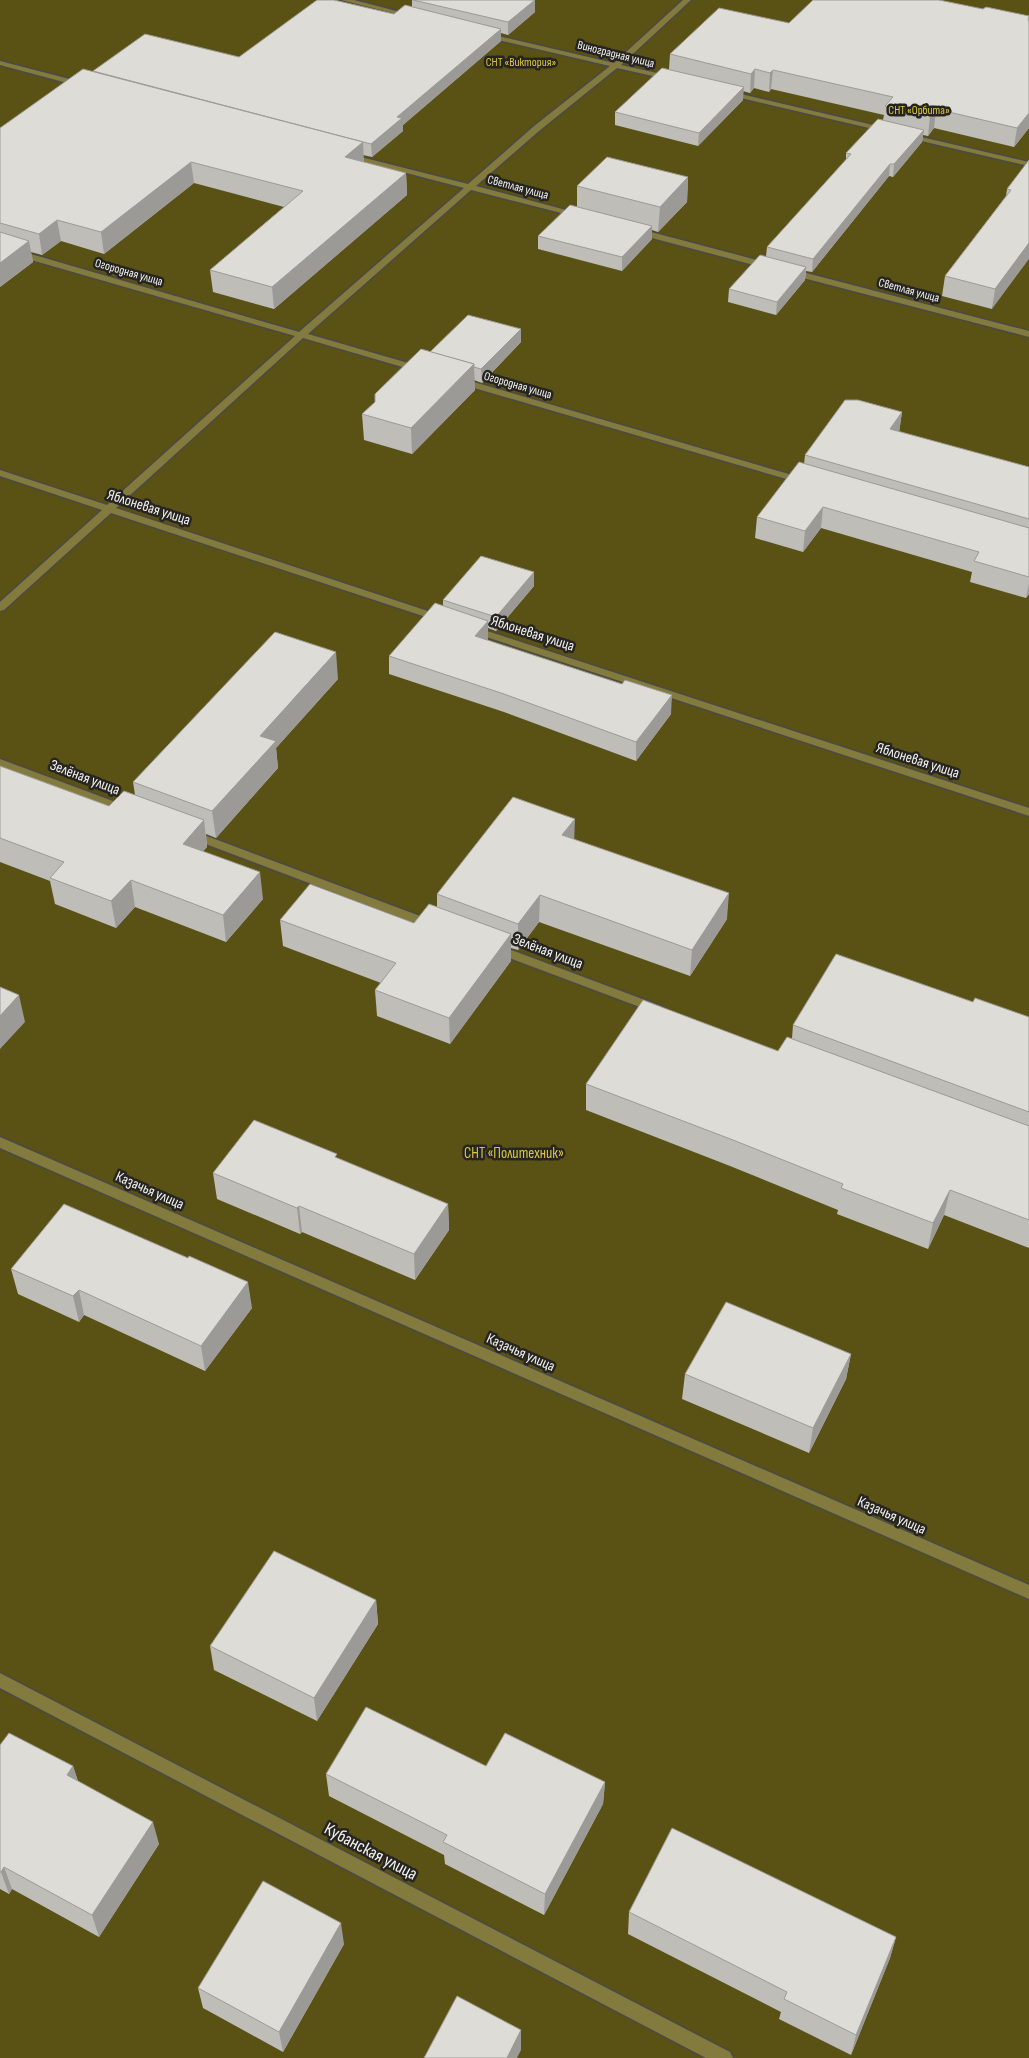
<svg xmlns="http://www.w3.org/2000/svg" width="1029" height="2058" viewBox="0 0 1029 2058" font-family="'Sofia Sans Condensed',sans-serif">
<rect width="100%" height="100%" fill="#302f2a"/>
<rect fill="#5a5114" x="0" y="0" width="1029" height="2058"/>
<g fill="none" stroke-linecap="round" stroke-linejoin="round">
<defs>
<g id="minor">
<path d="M341,0H354L416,16L412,18Z"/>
<path d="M683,0H691L621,65L675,77V81L617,68L539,131L476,186L581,214V218L471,190L308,334L422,367V371H416L303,338L116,508L446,617L447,619L446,621H438L111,513L4,610L0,611V602L102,510L0,476V470L107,505L295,336L0,251V245L299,332L464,188L345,157V153L468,184L533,127L610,66L481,36V32L614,63Z"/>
<path d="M0,61L85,83L86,85L82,87L0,65Z"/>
<path d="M724,90L886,128L890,130L886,132L724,94Z"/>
<path d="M904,133L1029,162V166L904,137Z"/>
<path d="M636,228L772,264L773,266L769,269L633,233L632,231Z"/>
<path d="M791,269L1029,331V337L788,274L787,272Z"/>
<path d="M460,378L806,479L808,481L803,484L800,483L457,383V379Z"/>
<path d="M472,626L1029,808V816L468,631L467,629Z"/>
<path d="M0,759L129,807L131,810L129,813H121L0,767Z"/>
<path d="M191,830L436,922L438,925L432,929L428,928L187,837L185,834L187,831Z"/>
<path d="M495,944L661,1006L663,1009L661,1012H653L491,951L489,948Z"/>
<path d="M0,1137L1029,1585V1599L0,1148Z"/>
<path d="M0,1673L730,2052L733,2058H706L0,1688Z"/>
</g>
</defs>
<use href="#minor" stroke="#4b4a46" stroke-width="3"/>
<use href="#minor" fill="#837a3d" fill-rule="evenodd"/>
</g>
<g fill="#bebdb8">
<path d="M412,0L535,12L508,35L501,33V41L403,125V131L372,157L363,155L364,162L406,173L407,195L274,309L213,292L210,270L284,207L194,183L104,254L61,241L42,255L31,252L33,262L0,287V128L93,72L239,57L394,14L412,7Z"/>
<path d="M983,9L1029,16V128L1014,147L934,128L928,136L923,135L922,142L893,177L889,176L812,272L806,271L805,280L776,315L728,302L729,289L766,256L767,247L846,160V153L883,120L884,115L771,89L769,92L754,88L750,93L743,91V100L698,146L615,125V112L669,69L670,54Z"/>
<path d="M1029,160L992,309L942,296L945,276L1006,196L1007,189Z"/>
<path d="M688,177L687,202L658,232L652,230V239L622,271L538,249V236L577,207V186Z"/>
<path d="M521,342L482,383L474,380L475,390L412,454L364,440L362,414L430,352Z"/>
<path d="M902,412L899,432L1029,467V594L1026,598L970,582L972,572L821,528L803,552L755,538L757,517L804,464L805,455Z"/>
<path d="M534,572V586L496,631L488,628V640L671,714L636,761L504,712L389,674V656L443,606V600Z"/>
<path d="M338,679L276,748L278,768L216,838L206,834L207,847L203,851L263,899L226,942L135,907L116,928L55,904L50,881L0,862V766L109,806L135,795L133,782Z"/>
<path d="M574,839L727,919L690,976L539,922L518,950L511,948V961L450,1044L377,1016L375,990L381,983L283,946L280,920L414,923L437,907V894Z"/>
<path d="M973,1002L1029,1017V1248L944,1215L928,1249L837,1214L838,1210L730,1166L586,1110V1084L778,1051L792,1038L793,1025Z"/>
<path d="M337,1158L448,1204L449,1230L415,1280L302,1232L300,1234L217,1199L213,1173Z"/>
<path d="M11,1269L252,1308L205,1371L84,1315L79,1322L18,1294Z"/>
<path d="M851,1354L846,1379L809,1453L682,1399L685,1374Z"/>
<path d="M376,1600L378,1624L317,1721L214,1670L210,1646Z"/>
<path d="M0,1745L73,1766L78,1781L159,1844L99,1937L12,1889L9,1894L0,1889Z"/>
<path d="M486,1766L605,1782L603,1804L544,1915L445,1864L444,1855L329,1796L326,1774Z"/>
<path d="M629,1912L896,1937L890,1958L851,2055L779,2019L781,2012L628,1934Z"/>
<path d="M344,1944L283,2052L203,2008L198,1988Z"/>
</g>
<g fill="#9b9a96">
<path d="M535,0V12L508,35V22Z"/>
<path d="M501,29V41L403,125V131L372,157L371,144L397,117Z"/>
<path d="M755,69L754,88L750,93L751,74Z"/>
<path d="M773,70L771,89L769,92L770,73Z"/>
<path d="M744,87L743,100L698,146L699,133Z"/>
<path d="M936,109L934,128L928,136L930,116Z"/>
<path d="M1029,113V128L1014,147L1017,128Z"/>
<path d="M924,130L922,142L893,177L894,164Z"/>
<path d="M363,142L364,163L345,157Z"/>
<path d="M191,162L194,183L104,254L101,232Z"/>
<path d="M890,164L889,176L812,272L813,259Z"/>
<path d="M406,173L407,195L274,309L272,287Z"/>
<path d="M688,177L687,202L658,232L660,207Z"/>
<path d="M57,220L61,241L42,255L39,234Z"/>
<path d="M652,226V239L622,271V257Z"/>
<path d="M29,241L33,262L0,287V263Z"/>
<path d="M1029,243V259L992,309L995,289Z"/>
<path d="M806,267L805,280L776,315L777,302Z"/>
<path d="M521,329V342L482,383L481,369Z"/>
<path d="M474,364L475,390L412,454L411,428Z"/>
<path d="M902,412L899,433L890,429Z"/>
<path d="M823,507L821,528L803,552L805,531Z"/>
<path d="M534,572V586L496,631V617Z"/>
<path d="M1029,583V594L1026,598Z"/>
<path d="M488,621V640L475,655V636Z"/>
<path d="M336,652L338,679L276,748L278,768L216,838L212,811L260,736Z"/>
<path d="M672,695L671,714L636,761V742Z"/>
<path d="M575,819L574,845L562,835Z"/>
<path d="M204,820L207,847L186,870L183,844Z"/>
<path d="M260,872L263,899L226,942L223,915Z"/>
<path d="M131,880L135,907L116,928L111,901Z"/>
<path d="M729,893L727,919L690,976L692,950Z"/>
<path d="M540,895L539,922L518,950V924Z"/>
<path d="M511,934V961L450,1044L449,1018Z"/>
<path d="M19,995L25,1022L0,1049V1016Z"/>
<path d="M950,1190L944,1215L928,1249L933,1223Z"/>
<path d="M448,1204L449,1230L415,1280L414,1254Z"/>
<path d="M299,1206L302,1232L300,1234L297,1208Z"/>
<path d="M248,1282L252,1308L205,1371L201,1346Z"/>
<path d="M79,1290L84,1315L79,1322L73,1296Z"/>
<path d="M851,1354L846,1379L809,1453L813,1428Z"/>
<path d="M376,1600L378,1624L317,1721L314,1698Z"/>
<path d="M73,1766L80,1789L67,1775Z"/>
<path d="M605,1782L603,1804L544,1915L545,1894Z"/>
<path d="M153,1822L159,1844L99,1937L92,1915Z"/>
<path d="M4,1867L12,1889L9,1894L1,1872Z"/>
<path d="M341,1923L344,1944L283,2052L279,2032Z"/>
<path d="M896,1937L890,1958L851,2055L856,2035Z"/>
<path d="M521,2030V2050L517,2058H507Z"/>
</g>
<g fill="#dddcd6" stroke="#9b9a96">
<path d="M317,0H334L394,14L405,5L501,29L397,117L402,118L371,144L93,71L145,34L239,57Z"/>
<path d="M413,0H535L508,22Z"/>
<path d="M813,0H939L983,9L986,7L1029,16L1028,20H1029V113L1017,128L936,109L930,116L885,106L893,97L773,70L770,73L755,69L751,74L670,54L719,8L789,23Z"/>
<path d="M662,68L744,87L699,133L615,112Z"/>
<path d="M83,69L363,142L345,157L406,173L272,287L210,270L303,191L191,162L101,232L57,220L39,234L0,223V128Z"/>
<path d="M878,119L924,130L894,164H890L813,259L767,247L851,154L846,153Z"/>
<path d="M607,157L688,177L660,207L577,186Z"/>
<path d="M1029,160V243L995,289L945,276L1011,190L1007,189Z"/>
<path d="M570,205L652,226L622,257L538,236Z"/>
<path d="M0,232L29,241L0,263Z"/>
<path d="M760,255L806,267L777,302L729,289Z"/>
<path d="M468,315L521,329L481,369L474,367V364L430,352Z"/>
<path d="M421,349L474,364L411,428L362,414L375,402V394Z"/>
<path d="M845,400H858L902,412L890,429L1029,467V519L805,455Z"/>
<path d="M799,462L1029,528V577L974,561L979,552L823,507L805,531L757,517Z"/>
<path d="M481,556L534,572L496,617L443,600Z"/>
<path d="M435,603L488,621L475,636L622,684L625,680L672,695L636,742L504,694L389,656Z"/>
<path d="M275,632L336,652L260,736L276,741L212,811L133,782Z"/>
<path d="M0,766L109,806L124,791L204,820L183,844L260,872L223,915L131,880L111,901L50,878L64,862L0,838Z"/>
<path d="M513,797L575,819L562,835L729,893L692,950L540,895L518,924L437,894Z"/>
<path d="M310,884L414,923L429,904L511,934L449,1018L375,990L396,963L280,920Z"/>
<path d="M836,954L973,1002L975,998L1029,1017V1112L793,1025Z"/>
<path d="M0,987L19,995L0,1016Z"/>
<path d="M643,1000L778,1051L787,1037L1029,1126V1220L950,1190L933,1223L841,1188L843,1184L733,1140L586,1084Z"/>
<path d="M254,1120L337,1154L335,1157L448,1204L414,1254L299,1206L297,1208L213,1173Z"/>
<path d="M64,1204L188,1258L189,1256L248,1282L201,1346L79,1290L73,1296L11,1269Z"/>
<path d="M726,1302L851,1354L813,1428L685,1374Z"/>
<path d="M274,1551L376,1600L314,1698L210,1646Z"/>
<path d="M366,1707L486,1766L505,1733L605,1782L545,1894L443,1842L447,1835L326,1774Z"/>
<path d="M9,1733L73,1766L67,1775L153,1822L92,1915L4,1867L1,1872H0V1745Z"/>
<path d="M672,1828L896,1937L856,2035L784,1999L787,1992L629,1912Z"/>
<path d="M263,1881L341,1923L279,2032L198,1988Z"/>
<path d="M457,1996L521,2030L507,2058H424Z"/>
</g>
<g text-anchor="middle" stroke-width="5" stroke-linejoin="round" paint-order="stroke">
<g font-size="12" fill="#f3f2ef" stroke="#262521">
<text transform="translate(616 54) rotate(14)" y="4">Виноградная улица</text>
<text transform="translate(518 187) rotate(15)" y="4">Светлая улица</text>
<text transform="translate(129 272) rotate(16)" y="4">Огородная улица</text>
<text transform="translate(909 290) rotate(15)" y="4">Светлая улица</text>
<text transform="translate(518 385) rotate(16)" y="4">Огородная улица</text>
</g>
<g font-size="12" fill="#dbc83b" stroke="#262521">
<text x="521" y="66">СНТ «Виктория»</text>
<text x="919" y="114">СНТ «Орбита»</text>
</g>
<g font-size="15" fill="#f3f2ef" stroke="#262521">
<text transform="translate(149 507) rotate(18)" y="5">Яблоневая улица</text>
<text transform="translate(533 633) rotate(18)" y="5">Яблоневая улица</text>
<text transform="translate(918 760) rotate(18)" y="5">Яблоневая улица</text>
<text transform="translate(85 777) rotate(21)" y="5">Зелёная улица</text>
<text transform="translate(548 951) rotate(21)" y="5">Зелёная улица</text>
<text transform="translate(150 1190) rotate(24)" y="5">Казачья улица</text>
<text transform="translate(521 1352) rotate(24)" y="5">Казачья улица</text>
<text transform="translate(892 1515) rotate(24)" y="5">Казачья улица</text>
</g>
<g font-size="15" fill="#dbc83b" stroke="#262521">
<text x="514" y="1158">СНТ «Политехник»</text>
</g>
<g font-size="18" fill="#f3f2ef" stroke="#262521">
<text transform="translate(371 1851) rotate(28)" y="6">Кубанская улица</text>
</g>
</g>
</svg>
